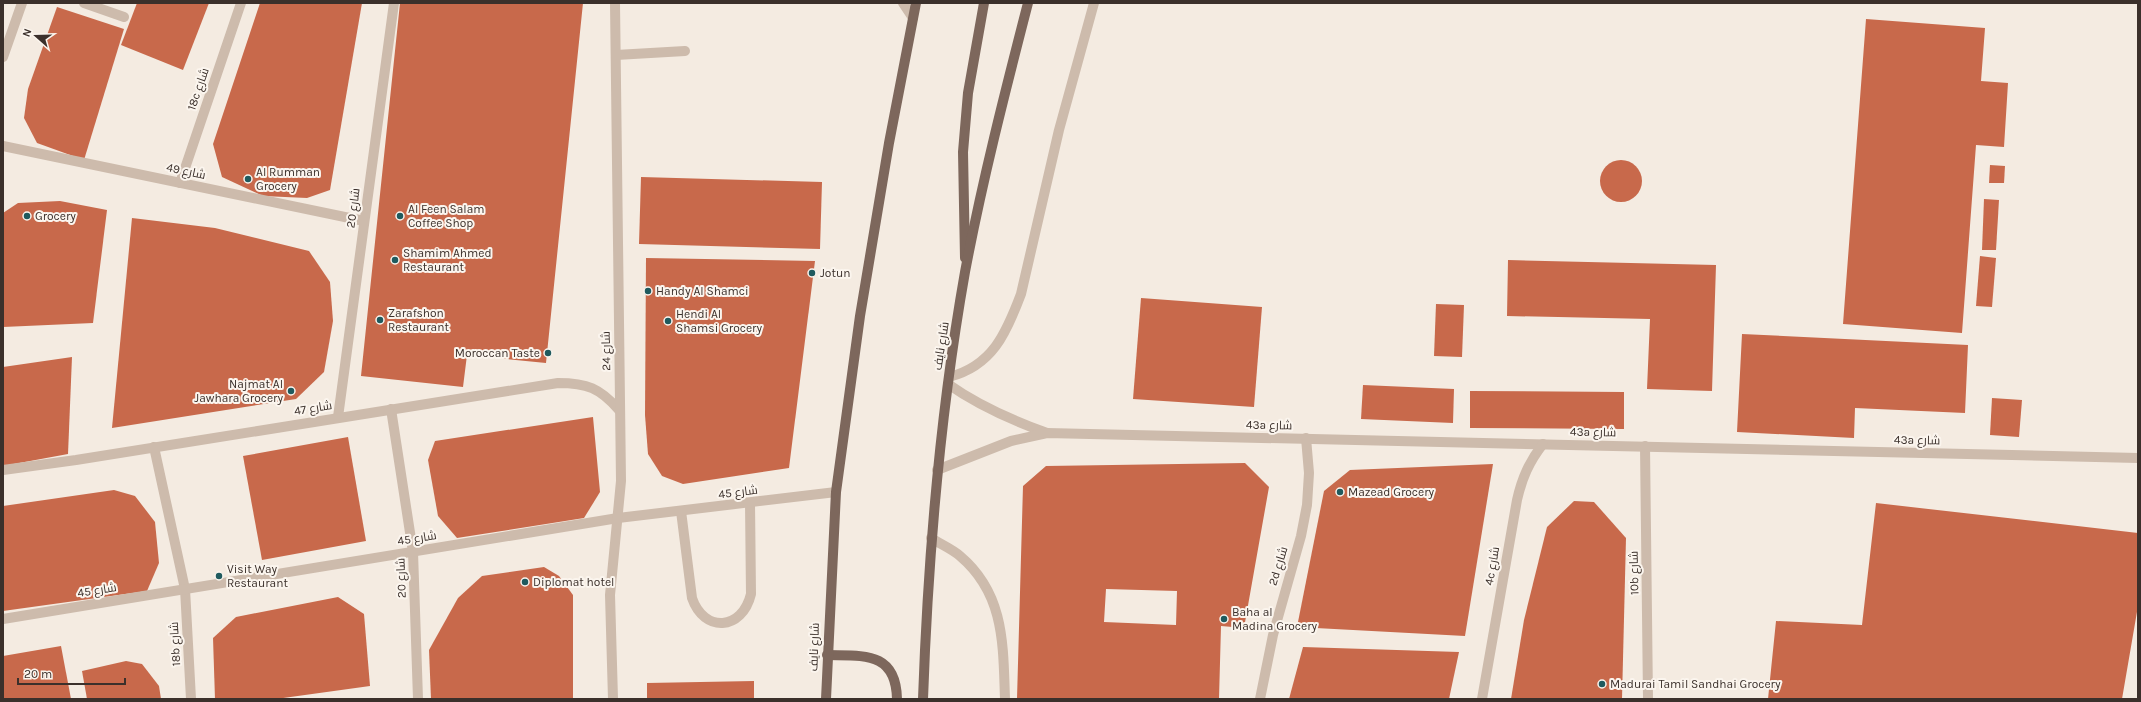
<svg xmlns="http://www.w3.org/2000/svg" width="2141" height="702" viewBox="0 0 2141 702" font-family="Karla,Cairo,sans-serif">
<rect width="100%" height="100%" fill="#f4ebe1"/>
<g fill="#c8694b" fill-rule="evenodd">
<path d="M137,3H209L183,70L121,45Z"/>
<path d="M260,3H362L330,190L307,198L263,196L222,177L213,144Z"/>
<path d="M400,3H583L546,363L467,355L463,387L361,376Z"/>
<path d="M57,7L124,29L84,160L37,143L24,118L28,89Z"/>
<path d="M1866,19L1985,28L1981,81L2008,83L2004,147L1976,145L1962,333L1843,324Z"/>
<circle cx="1621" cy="181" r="21"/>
<path d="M1990,165L2005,166L2004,183H1989Z"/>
<path d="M641,177L822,182L820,249L639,244Z"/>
<path d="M1984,199L1999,200L1996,250H1982Z"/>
<path d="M60,201L107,210L93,323L3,327V213L18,203Z"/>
<path d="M132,218L215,228L309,251L330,282L333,321L324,372L296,399L112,428Z"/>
<path d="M1980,256L1996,258L1992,307L1976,306Z"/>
<path d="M646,258L815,261L789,468L683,484L662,476L648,454L645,415Z"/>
<path d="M1508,260L1716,265L1712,391L1647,389L1650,319L1507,316Z"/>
<path d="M1141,298L1262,307L1254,407L1133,399Z"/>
<path d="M1436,304L1464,305L1462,357L1434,356Z"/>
<path d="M1742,334L1968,345L1965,413L1855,408L1854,438L1737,432Z"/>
<path d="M72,357L68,454L3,466V367Z"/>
<path d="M1363,385L1454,389L1453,423L1361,419Z"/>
<path d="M1470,391L1624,392V429L1470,428Z"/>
<path d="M1992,398L2022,400L2019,437L1990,435Z"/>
<path d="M593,417L600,492L584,518L457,538L438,516L428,460L435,441Z"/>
<path d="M348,437L366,541L262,560L243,456Z"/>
<path d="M1245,463L1269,487L1244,628L1221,626L1219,699H1017L1023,486L1046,466ZM1106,589L1177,591L1176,625L1104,622Z"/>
<path d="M1493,464L1465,636L1297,627L1324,491L1350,470Z"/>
<path d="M114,490L135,496L155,522L159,563L147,591L3,611V506Z"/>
<path d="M1574,501L1594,502L1626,538L1622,699H1511L1524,620L1547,527Z"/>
<path d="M1876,503L2138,533V606L2122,699H1768L1776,621L1862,625Z"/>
<path d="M544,567L559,576L573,595V699H431L429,650L458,598L482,576Z"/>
<path d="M338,597L364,614L370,686L276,699H215L213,638L236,617Z"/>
<path d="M61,646L71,699H3V656Z"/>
<path d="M1303,647L1459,652L1449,699H1289Z"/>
<path d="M126,661L142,664L159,686L161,699H87L82,671Z"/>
<path d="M754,681V699H647V683Z"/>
</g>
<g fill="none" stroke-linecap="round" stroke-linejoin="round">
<g stroke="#cdbbac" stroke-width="10">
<path d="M84,3L124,17"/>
<path d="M903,3L913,18"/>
<path d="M616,55L685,51"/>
<path d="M3,57L22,3"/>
<path d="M3,146L364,221"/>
<path d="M180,183L241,3"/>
<path d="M949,377C992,366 1006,334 1021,294L1059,130L1094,3"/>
<path d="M948,384C979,406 1011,420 1047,433"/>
<path d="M391,409L413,552L418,699"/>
<path d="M338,417L394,3"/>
<path d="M1645,446L1648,699"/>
<path d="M154,447L185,589L191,699"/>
<path d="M3,470L76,460L558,383C587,383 600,388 619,410"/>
<path d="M937,470L1011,441L1047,433L2138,458"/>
<path d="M681,511L692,598C704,633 742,631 751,594L750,503"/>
<path d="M931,538C940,544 952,549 960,556C1005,594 1003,645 1005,699"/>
<path d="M3,619L618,518L836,492"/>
<path d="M613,699L610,595L621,481L615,3"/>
<path d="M1260,699L1273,635L1301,536L1307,505L1309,473L1306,438"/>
<path d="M1482,699L1517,500C1522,478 1529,462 1543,444"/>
</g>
<g stroke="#7d675c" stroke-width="10">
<path d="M965,258L963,152L968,93L984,3"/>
<path d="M827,655C863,656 896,651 897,699"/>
<path d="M826,699L836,492L860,316L889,143L916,3"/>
<path d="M923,699C928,556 940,413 965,272C982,182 1005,92 1028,3"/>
</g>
</g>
<g fill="#1f5a5e" stroke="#fbf5ee" stroke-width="1.5">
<circle cx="248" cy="179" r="4"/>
<circle cx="27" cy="216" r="4"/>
<circle cx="400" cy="216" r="4"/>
<circle cx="395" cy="260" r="4"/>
<circle cx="812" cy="273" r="4"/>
<circle cx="648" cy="291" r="4"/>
<circle cx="380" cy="320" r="4"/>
<circle cx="668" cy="321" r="4"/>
<circle cx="548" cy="353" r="4"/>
<circle cx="291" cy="391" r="4"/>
<circle cx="1340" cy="492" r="4"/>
<circle cx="219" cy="576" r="4"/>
<circle cx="525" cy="582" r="4"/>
<circle cx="1224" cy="619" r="4"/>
<circle cx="1602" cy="684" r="4"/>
</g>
<g text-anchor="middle" stroke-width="4" stroke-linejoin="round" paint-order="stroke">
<g font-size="12" fill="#3b302b" stroke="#fbf5ee">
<text transform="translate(198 89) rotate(-71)" y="4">18c شارع</text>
<text transform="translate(186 171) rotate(12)" y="4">شارع 49</text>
<text transform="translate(353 208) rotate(-82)" y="4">شارع 20</text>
<text transform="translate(941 346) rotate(-81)" y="4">شارع نايف</text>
<text transform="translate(606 351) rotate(-91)" y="4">شارع 24</text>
<text transform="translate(313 408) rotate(-9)" y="4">شارع 47</text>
<text transform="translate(1269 425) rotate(1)" y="4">43a شارع</text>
<text transform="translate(1593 432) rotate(1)" y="4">43a شارع</text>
<text transform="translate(1917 440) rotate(1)" y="4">43a شارع</text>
<text transform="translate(738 492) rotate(-7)" y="4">شارع 45</text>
<text transform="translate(417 538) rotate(-9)" y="4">شارع 45</text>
<text transform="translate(1278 566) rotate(-73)" y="4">2d شارع</text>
<text transform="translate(1492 566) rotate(-80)" y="4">4c شارع</text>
<text transform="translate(1634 573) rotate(-91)" y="4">10b شارع</text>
<text transform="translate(401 578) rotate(-92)" y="4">شارع 20</text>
<text transform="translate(97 590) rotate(-9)" y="4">شارع 45</text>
<text transform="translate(175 644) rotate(-93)" y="4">18b شارع</text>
<text transform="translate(814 647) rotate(-88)" y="4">شارع نايف</text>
</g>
<g font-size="12" fill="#3b302b" stroke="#fbf5ee" text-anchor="start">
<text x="256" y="176">Al Rumman<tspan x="256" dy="14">Grocery</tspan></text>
<text x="408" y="213">Al Feen Salam<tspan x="408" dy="14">Coffee Shop</tspan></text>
<text x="35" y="220">Grocery</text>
<text x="403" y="257">Shamim Ahmed<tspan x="403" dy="14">Restaurant</tspan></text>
<text x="820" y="277">Jotun</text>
<text x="656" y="295">Handy Al Shamci</text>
<text x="388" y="317">Zarafshon<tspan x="388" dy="14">Restaurant</tspan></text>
<text x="676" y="318">Hendi Al<tspan x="676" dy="14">Shamsi Grocery</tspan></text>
<text x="540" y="357" text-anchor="end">Moroccan Taste</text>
<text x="283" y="388" text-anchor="end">Najmat Al<tspan x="283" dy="14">Jawhara Grocery</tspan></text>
<text x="1348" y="496">Mazead Grocery</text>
<text x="227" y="573">Visit Way<tspan x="227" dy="14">Restaurant</tspan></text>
<text x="533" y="586">Diplomat hotel</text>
<text x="1232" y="616">Baha al<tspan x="1232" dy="14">Madina Grocery</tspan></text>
<text x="1610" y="688">Madurai Tamil Sandhai Grocery</text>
</g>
</g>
<rect width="2141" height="702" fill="none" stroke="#3b302b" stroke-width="8"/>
<g transform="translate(36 36) rotate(290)" stroke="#fbf5ee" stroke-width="3" paint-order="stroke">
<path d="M0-3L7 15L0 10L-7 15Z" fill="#3b302b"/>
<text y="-6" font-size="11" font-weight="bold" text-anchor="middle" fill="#3b302b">N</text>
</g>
<path d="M18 678v6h107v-6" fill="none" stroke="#3b302b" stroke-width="2"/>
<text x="24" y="678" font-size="12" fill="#3b302b" stroke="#fbf5ee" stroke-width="3" paint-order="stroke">20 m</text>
</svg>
